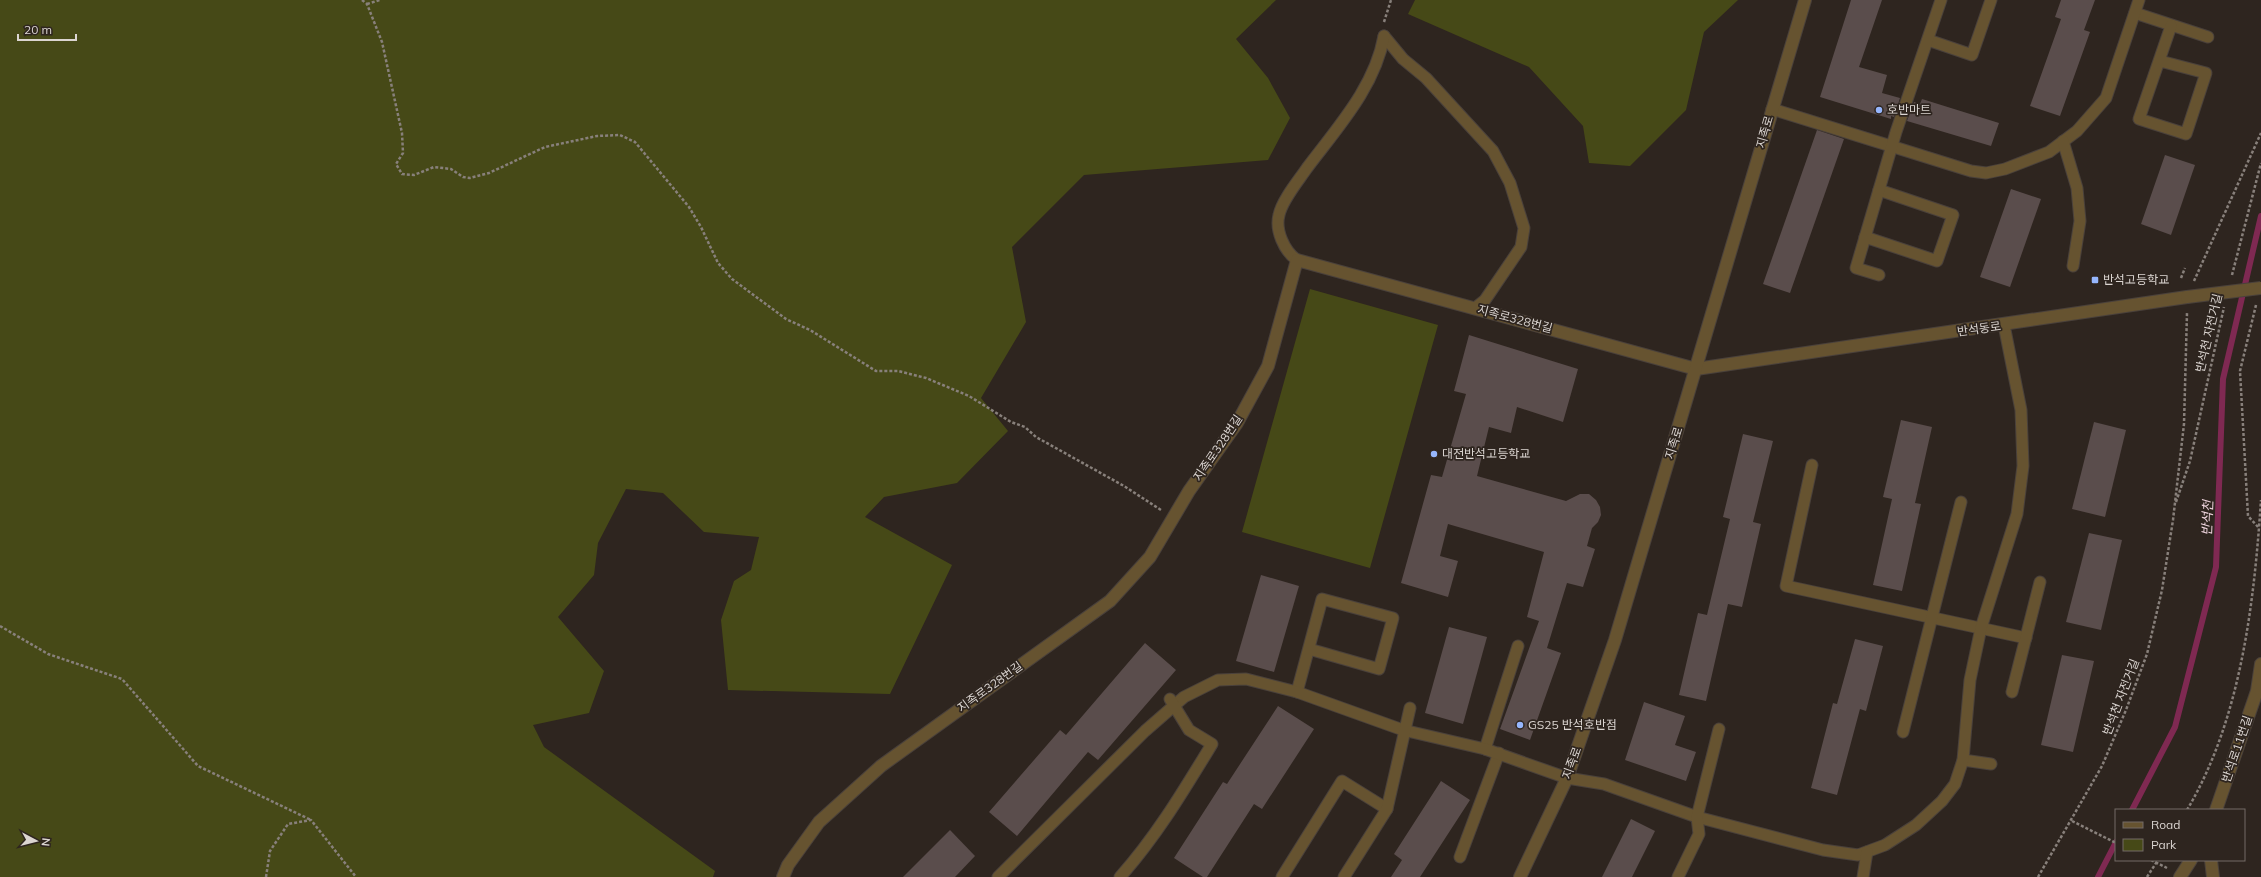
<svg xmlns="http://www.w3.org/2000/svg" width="2261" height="877" viewBox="0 0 2261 877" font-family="Mulish,'Noto Sans KR',sans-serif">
<rect width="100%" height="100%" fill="#2e251f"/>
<g fill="#464917">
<path d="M0,0H1276L1236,39L1268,78L1290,118L1268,160L1084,175L1012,247L1026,322L981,398L1008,431L957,483L884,497L865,517L952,565L890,694L728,690L721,620L734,581L751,570L759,537L704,532L663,493L626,489L598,543L594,575L558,617L604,671L589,713L533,725L544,747L715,871L713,877H0Z"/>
<path d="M1415,0H1738L1704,32L1686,110L1630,166L1589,163L1583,126L1529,67L1408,14Z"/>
<path d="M1310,289L1438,325L1370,568L1242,532Z"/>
</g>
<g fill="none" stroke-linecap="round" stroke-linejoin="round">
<g stroke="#7f2952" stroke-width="6">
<path d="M2132,810L2175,727L2216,567L2223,379L2261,216"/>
<path d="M2098,877L2116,842"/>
</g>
</g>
<g fill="#5a4d4c">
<path d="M1851,0H1882L1859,67L1887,75L1882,93L1900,98L1894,117L1891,116V119L1820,97Z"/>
<path d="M2061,0H2095L2084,30L2090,32L2060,116L2030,106L2061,19L2055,17Z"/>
<path d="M1922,99L1999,123L1991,146L1907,121L1914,102L1920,104Z"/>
<path d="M1817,130L1844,139L1790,293L1763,284Z"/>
<path d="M2165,155L2195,165L2171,235L2141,224Z"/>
<path d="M2011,189L2041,199L2010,287L1980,277Z"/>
<path d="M1469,335L1578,369L1563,422L1517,407L1511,433L1489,427L1477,476L1566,501L1580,494H1589L1596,500L1600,507L1601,515L1598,522L1592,528L1587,546L1595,549L1583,587L1567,583L1547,648L1561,653L1530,740L1500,729L1539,621L1527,617L1544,552L1448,524L1440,556L1458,561L1448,597L1401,583L1431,475L1442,477L1466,394L1454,391Z"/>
<path d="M1901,420L1932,427L1915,503L1921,504L1902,591L1873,585L1892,499L1883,497Z"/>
<path d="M2094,422L2126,430L2105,517L2072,509Z"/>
<path d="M1743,434L1773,441L1753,522L1761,524L1742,607L1728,604L1706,701L1679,695L1698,613L1707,615L1730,519L1723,517Z"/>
<path d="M2089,533L2122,540L2101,630L2066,622Z"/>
<path d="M1261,575L1299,586L1274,672L1236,661Z"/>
<path d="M1449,627L1487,637L1463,724L1425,713Z"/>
<path d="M1855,639L1883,646L1866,711L1860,709L1837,795L1811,788L1833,703L1837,704Z"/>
<path d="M1145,643L1176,670L1098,760L1088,752L1017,836L989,812L1060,730L1066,735Z"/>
<path d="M2062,655L2094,661L2073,752L2041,745Z"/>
<path d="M1644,702L1685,716L1675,745L1696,752L1686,781L1625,760Z"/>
<path d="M1278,706L1314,729L1262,809L1254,804L1207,877H1203L1174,858L1223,782L1227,784Z"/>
<path d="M1441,781L1470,800L1420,877H1391L1402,860L1394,854Z"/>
<path d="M1631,819L1655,831L1632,877H1602Z"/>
<path d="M950,830L975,856L955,877H903Z"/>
</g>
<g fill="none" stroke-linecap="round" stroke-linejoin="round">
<defs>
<g id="lane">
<path d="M2135,13L2208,37"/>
<path d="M1384,36L1403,59L1426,78L1493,151L1510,183L1524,228L1521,247L1485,300L1475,308"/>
<path d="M1928,40L1972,55L1991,0"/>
<path d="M2160,61L2206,73L2186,134L2139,119L2171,26"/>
<path d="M1772,109L1971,171L1986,173L2005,169L2049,152L2077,131L2106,98L2139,0"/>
<path d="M2063,141L2077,188L2080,221L2073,266"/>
<path d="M1865,237L1937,261L1953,215L1879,190"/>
<path d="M1297,260C1284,251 1275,230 1279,215C1282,200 1299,180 1307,168C1337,128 1375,87 1384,36"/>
<path d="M1879,275L1856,268L1896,132L1941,0"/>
<path d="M1812,465L1786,586L2026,638"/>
<path d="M1297,692L1322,599L1393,618L1379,669L1309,649"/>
<path d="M2012,692L2040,582"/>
<path d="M1903,732L1961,502"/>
<path d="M1485,749L1518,646"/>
<path d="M1963,760L1991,764"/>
<path d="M1460,857L1499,753"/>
<path d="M998,877L1145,731L1184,697L1218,680L1246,679L1297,692L1403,730L1485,749L1567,778L1604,784L1697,817L1823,850L1858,855L1885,845L1916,825L1942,801L1955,784L1963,760L1970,680L1981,628L2017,514L2023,466L2021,410L2004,325"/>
<path d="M1120,877C1156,837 1184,790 1212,744L1189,730L1170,699"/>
<path d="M1282,877L1342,781L1387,809"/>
<path d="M1344,877L1387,809L1410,708"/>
<path d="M1678,877L1699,834L1697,817L1719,729"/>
<path d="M1863,877L1867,852"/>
</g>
<g id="street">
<path d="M2216,810L2257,691L2261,664"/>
<path d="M2211,860L2213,877"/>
<path d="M783,877L788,865L819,822L881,766L1110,601L1150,557L1189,491L1237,423L1268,366L1297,260L1696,369L2187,297"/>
<path d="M1520,877L1567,778L1615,640L1805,0"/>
<path d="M2180,877L2191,860"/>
</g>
</defs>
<use href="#lane" stroke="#4a413b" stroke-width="13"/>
<use href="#street" stroke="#4a413b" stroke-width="14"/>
<g stroke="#88807b" stroke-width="2.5" stroke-dasharray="3 2" stroke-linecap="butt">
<path d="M362,0L367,4L382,42L402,133L403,153L396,164L402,174L414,175L434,167L451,169L463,177L470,178L489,173L545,147L597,136L620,135L635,142L689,207L701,227L718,263L732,279L786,319L810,330L876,371H898L926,378L969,396L1011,422L1025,427L1036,437L1124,486L1161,510"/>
<path d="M367,4L380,0"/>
<path d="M1384,22L1391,0"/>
<path d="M2232,275L2261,163"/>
<path d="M2181,278L2185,268"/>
<path d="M2194,281L2261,133"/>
<path d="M2256,305L2240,371L2248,516L2259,528"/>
<path d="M2176,502L2190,461L2224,307"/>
<path d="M0,626L48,654L122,679L198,766L311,820"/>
<path d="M2187,810C2241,719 2254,604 2261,500"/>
<path d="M2072,821L2116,843"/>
<path d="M2151,860L2167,868"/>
<path d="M266,877L270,851L288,824L311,820L356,877"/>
<path d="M2038,877L2102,766L2126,710L2147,654L2162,590L2173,520L2184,424L2187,313"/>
<path d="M2147,877L2158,860"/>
</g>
<use href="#lane" stroke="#665330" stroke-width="11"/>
<use href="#street" stroke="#665330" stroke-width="12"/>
<defs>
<path id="street-bridge" d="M2187,297L2261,288"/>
</defs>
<use href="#street-bridge" stroke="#4a413b" stroke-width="14" stroke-linecap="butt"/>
<use href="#street-bridge" stroke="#665330" stroke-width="12"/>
</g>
<g fill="#96b6fd" stroke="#2e251f" stroke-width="1.5">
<circle cx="1879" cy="110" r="4"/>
<rect x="2091" y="276" width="8" height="8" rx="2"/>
<circle cx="1434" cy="454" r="4"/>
<circle cx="1520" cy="725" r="4"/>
</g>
<g text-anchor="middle" stroke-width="3.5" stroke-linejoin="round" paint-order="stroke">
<g font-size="12" fill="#dbd5d1" stroke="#2e251f" text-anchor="start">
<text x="1887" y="114">호반마트</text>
<text x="2103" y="284">반석고등학교</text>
<text x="1442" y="458">대전반석고등학교</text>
<text x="1528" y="729">GS25 반석호반점</text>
</g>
<g font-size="12" fill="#dbd5d1" stroke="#2e251f">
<text transform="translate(1765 132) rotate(-74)" y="4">지족로</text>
<text transform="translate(1515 319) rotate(15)" y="4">지족로328번길</text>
<text transform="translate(1979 329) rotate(-8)" y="4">반석동로</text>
<text transform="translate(2209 333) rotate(-77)" y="4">반석천 자전거길</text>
<text transform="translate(1674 443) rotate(-73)" y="4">지족로</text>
<text transform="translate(1218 448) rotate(-56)" y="4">지족로328번길</text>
<text transform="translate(990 687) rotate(-36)" y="4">지족로328번길</text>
<text transform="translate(2121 697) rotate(-69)" y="4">반석천 자전거길</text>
<text transform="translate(2237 749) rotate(-71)" y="4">반석로11번길</text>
<text transform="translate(1572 763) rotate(-70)" y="4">지족로</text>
</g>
<g font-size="13" font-style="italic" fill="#f0d6df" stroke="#2e251f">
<text transform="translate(2207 518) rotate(-88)" y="5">반석천</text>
</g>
</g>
<rect x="2115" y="809" width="130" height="52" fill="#2e251f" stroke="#736b66"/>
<rect x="2123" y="822" width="20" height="6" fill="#665330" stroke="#736b66"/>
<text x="2151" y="829" font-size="12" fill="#dbd5d1">Road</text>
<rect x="2123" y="839" width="20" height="12" fill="#464917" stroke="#736b66"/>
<text x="2151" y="849" font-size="12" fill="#dbd5d1">Park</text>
<g transform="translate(36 841) rotate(97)" stroke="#2e251f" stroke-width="3" paint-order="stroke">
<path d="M0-3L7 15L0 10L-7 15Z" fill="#dbd5d1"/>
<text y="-6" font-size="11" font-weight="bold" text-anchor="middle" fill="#dbd5d1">N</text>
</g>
<path d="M18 34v6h58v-6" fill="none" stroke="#dbd5d1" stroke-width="2"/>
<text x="24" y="34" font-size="12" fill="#dbd5d1" stroke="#2e251f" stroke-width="3" paint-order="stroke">20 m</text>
</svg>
